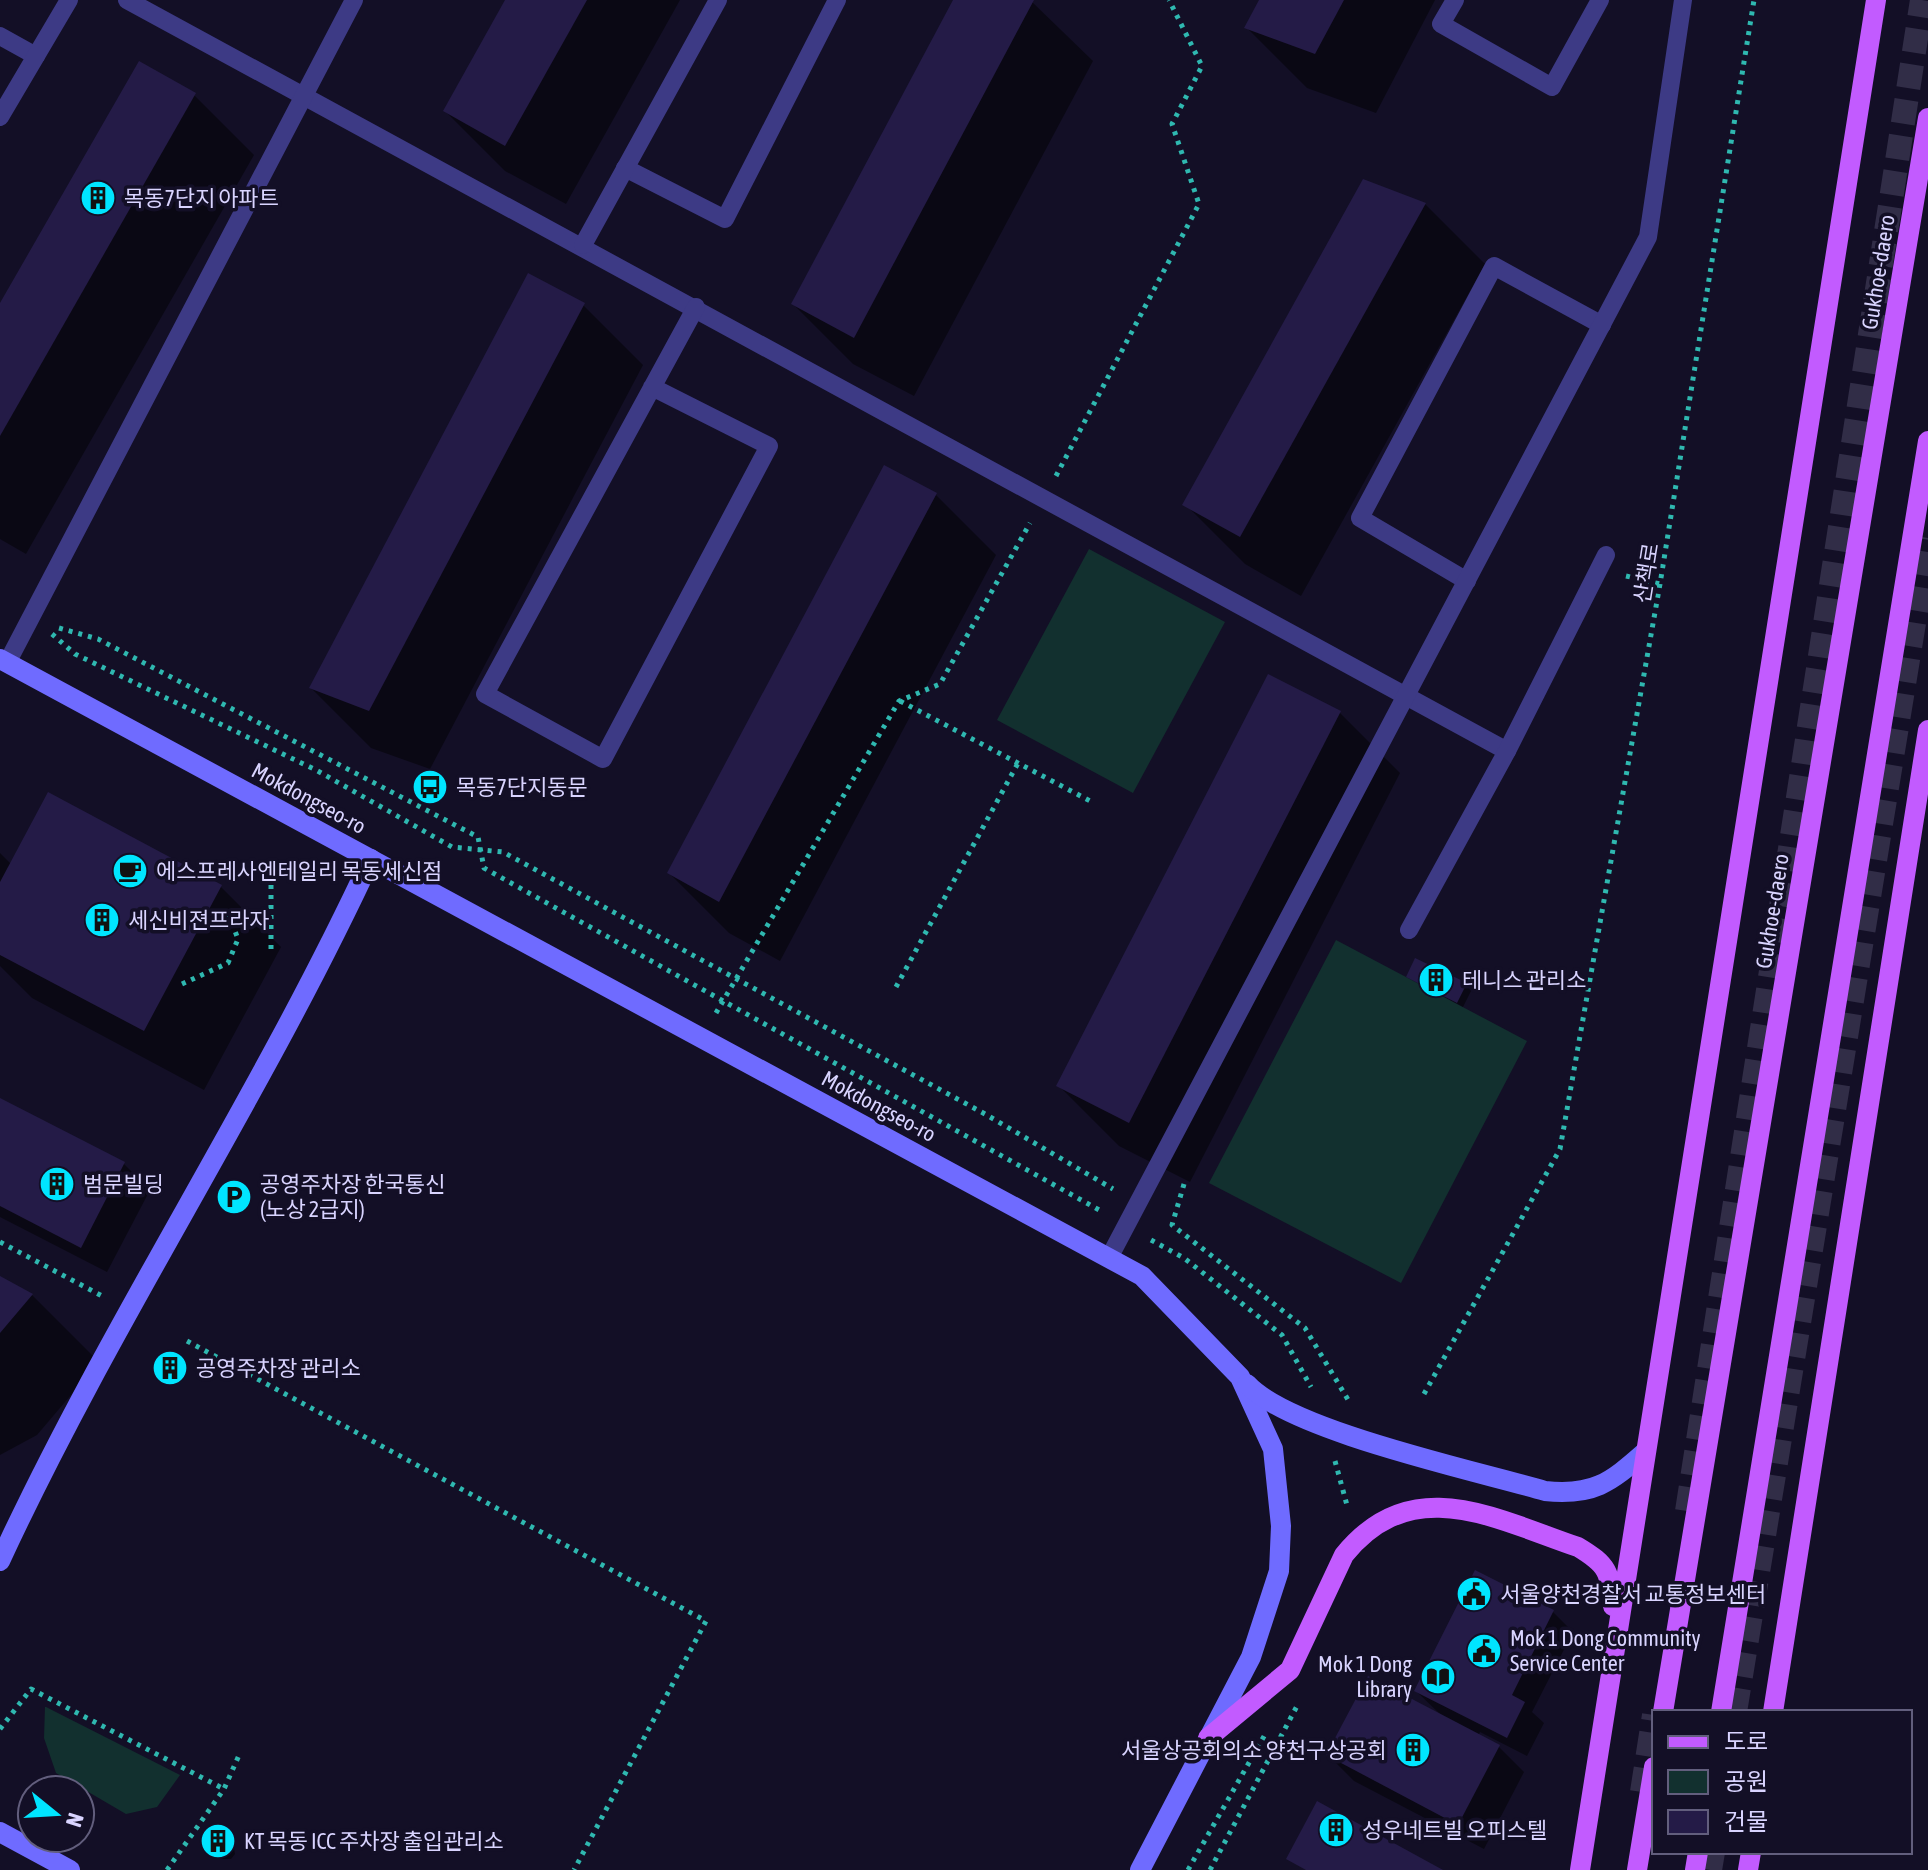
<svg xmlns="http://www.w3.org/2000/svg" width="1928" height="1870" viewBox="0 0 1928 1870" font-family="'Asap Condensed','Noto Sans KR',sans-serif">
<rect width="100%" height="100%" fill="#130f26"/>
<g fill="#12302f">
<path d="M1089,549L1225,622L1133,793L997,720Z"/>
<path d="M1336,940L1527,1041L1401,1283L1209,1183Z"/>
<path d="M45,1707H46L180,1775L157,1807L126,1814L56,1773L44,1738Z"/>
</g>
<g fill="#0007">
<path d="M507,0H680L566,204L505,171L445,111Z"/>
<path d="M955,0H1030L1093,61L914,396L853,364L793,304Z"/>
<path d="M1261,0H1435L1376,113L1307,88L1247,28Z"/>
<path d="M194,95L254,155L26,554L0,539V307Z"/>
<path d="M1425,204L1485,264L1301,596L1245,564L1185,504Z"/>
<path d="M583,305L643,365L430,769L371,748L311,688Z"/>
<path d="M936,495L996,555L780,961L729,933L669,873Z"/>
<path d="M1269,676L1340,713L1400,773L1190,1182L1119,1146L1059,1086Z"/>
<path d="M0,853L12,865L221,887L281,947L204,1090L32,998L0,966Z"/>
<path d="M1408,977L1466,985L1471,991L1463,1007Z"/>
<path d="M0,1100L124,1164L150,1190L107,1272L0,1217Z"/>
<path d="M0,1278L32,1295L99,1362L37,1435L0,1455Z"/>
<path d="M170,1360L184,1371L177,1384L163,1373Z"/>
<path d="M1476,1573L1553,1612L1573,1632L1532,1712L1544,1723L1527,1756L1480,1732L1478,1736L1498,1746L1524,1772L1484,1849L1354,1781L1328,1755L1441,1715L1416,1691Z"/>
<path d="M217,1832L233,1843L235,1854L231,1859H220L208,1848L211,1834Z"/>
</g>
<g fill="#241b47">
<path d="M505,0H587L505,146L443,111Z"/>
<path d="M953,0H1034L854,338L791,304Z"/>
<path d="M1259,0H1344L1315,54L1244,28Z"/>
<path d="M139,61L196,93L0,436V303Z"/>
<path d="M1363,179L1426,203L1240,537L1182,505Z"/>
<path d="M528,273L585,303L369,711L309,688Z"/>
<path d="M884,465L937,493L719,902L667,873Z"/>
<path d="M1268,674L1341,711L1129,1123L1056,1086Z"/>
<path d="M48,792L222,885L144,1031L0,955V882Z"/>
<path d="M1415,958L1467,983L1457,1003L1406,977Z"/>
<path d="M0,1098L125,1162L81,1248L0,1206Z"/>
<path d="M0,1276L33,1294L0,1333Z"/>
<path d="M169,1358L179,1363L171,1379L160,1373Z"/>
<path d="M1475,1570L1554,1610L1512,1695L1525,1702L1507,1738L1414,1691Z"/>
<path d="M1368,1676L1500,1745L1458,1825L1326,1755Z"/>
<path d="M1317,1801L1443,1870H1306L1286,1859Z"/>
<circle cx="218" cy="1843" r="13"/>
</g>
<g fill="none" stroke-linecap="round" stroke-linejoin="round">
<g stroke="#312d47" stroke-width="24" stroke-dasharray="24 12" stroke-linecap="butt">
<path d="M1687,1511L1922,0"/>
<path d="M1735,1712L1928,538"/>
<path d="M1642,1792L1654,1715"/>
<path d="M1710,1870L1713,1852"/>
</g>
<g stroke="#2fb8b0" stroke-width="5" stroke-dasharray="4 6" stroke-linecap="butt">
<path d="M1056,476L1199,204L1172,124L1202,66L1169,0"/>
<path d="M1626,576L1660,584"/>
<path d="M59,628L98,639L478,837L484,868L1101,1211"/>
<path d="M52,634L75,654L316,770L452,847L503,852L985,1114L1113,1189"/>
<path d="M900,701L1094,803"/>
<path d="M271,865V951"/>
<path d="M182,984L228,963L238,939L229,915"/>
<path d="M896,987L1018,763"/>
<path d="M716,1013L899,701L940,684L1030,523"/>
<path d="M1184,1184L1172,1225L1305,1328L1350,1403"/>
<path d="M1151,1240L1184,1258L1282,1335L1311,1387"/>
<path d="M0,1242L104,1297"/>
<path d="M187,1341L706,1621L574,1870"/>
<path d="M1424,1394L1560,1149L1660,584L1754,0"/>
<path d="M1335,1461L1348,1509"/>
<path d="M0,1729L31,1689L224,1789"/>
<path d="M167,1870L224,1789L240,1753"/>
<path d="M1188,1870L1267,1731"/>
<path d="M1210,1870L1297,1706"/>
</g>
<g stroke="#3d3a85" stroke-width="18">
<path d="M127,0L1507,751"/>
<path d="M1455,0L1441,24L1552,87L1600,0"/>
<path d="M0,36L36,56"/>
<path d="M0,117L69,0"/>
<path d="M625,168L725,219L837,0"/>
<path d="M583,245L718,0"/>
<path d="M652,387L769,446L603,759L485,694L696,307"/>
<path d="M1467,581L1360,518L1494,266L1602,325"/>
<path d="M7,663L354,0"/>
<path d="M1409,930L1507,751L1606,555"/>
<path d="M1109,1258L1648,237L1683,0"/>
</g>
<g stroke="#6f6bff" stroke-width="20">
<path d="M0,659L1142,1276L1240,1377L1273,1449L1281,1526L1279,1571L1251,1657L1140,1870"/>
<path d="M1247,1384C1290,1431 1477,1471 1545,1491C1593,1496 1610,1483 1645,1452"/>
<path d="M0,1561C111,1321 259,1100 371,859"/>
<path d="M0,1832L70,1870"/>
</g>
<g stroke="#c25bff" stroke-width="20">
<path d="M1663,1712L1928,118"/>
<path d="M1721,1712L1928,441"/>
<path d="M1773,1712L1928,730"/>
<path d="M1208,1738L1290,1670L1344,1555C1412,1471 1495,1519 1578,1547C1608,1565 1610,1572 1613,1606"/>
<path d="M1580,1870L1876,0"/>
<path d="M1637,1870L1654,1767"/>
<path d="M1695,1870L1698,1852"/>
<path d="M1748,1870L1751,1852"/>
</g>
</g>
<defs>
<symbol id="building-disc" viewBox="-11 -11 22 22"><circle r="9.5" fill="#00e5ff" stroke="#130f26"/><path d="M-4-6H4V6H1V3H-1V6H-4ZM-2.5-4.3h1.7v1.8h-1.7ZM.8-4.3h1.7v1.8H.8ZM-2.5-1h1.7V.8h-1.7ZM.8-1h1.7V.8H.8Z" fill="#111"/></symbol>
<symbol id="bus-disc" viewBox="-11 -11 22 22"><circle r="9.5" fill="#00e5ff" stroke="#130f26"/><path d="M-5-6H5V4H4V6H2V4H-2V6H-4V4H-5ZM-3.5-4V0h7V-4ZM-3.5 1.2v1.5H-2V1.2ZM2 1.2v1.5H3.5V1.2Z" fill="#111"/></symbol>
<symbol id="cafe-disc" viewBox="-11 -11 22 22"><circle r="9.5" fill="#00e5ff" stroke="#130f26"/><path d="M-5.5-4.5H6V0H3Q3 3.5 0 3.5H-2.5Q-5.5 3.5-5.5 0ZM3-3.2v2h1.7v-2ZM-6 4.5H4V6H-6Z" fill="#111"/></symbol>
<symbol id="parking-disc" viewBox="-11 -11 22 22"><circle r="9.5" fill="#00e5ff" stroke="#130f26"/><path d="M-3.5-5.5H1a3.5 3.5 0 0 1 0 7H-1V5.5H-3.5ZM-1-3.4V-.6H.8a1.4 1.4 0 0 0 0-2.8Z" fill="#111"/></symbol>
<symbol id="civic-disc" viewBox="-11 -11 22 22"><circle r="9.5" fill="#00e5ff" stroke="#130f26"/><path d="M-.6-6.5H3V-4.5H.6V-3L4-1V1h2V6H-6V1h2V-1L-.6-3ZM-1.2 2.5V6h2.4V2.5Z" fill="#111"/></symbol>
<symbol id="library-disc" viewBox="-11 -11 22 22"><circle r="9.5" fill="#00e5ff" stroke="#130f26"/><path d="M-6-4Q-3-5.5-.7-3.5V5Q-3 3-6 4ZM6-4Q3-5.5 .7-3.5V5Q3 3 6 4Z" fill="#111"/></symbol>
</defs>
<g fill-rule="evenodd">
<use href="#building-disc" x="78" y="178" width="40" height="40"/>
<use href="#bus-disc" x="410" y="767" width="40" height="40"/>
<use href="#cafe-disc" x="110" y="851" width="40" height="40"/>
<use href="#building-disc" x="82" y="900" width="40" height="40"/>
<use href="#building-disc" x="1416" y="960" width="40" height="40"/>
<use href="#building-disc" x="37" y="1164" width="40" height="40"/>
<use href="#parking-disc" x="214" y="1177" width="40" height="40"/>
<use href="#building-disc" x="150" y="1348" width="40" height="40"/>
<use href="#civic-disc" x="1454" y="1574" width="40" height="40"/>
<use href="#civic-disc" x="1464" y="1631" width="40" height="40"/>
<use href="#library-disc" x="1418" y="1657" width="40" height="40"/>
<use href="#building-disc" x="1393" y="1730" width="40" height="40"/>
<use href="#building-disc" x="1316" y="1810" width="40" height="40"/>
<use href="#building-disc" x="198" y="1821" width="40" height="40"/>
</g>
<g text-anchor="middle" stroke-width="7" stroke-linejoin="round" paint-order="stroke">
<g font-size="22" fill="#d9d4ff" stroke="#130f26" text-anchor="start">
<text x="124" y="206">목동7단지 아파트</text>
<text x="456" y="795">목동7단지동문</text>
<text x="156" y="879">에스프레사엔테일리 목동세신점</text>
<text x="128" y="928">세신비젼프라자</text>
<text x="1462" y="988">테니스 관리소</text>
<text x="83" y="1192">범문빌딩</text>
<text x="260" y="1192">공영주차장 한국통신<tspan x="260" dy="25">(노상 2급지)</tspan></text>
<text x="196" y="1376">공영주차장 관리소</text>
<text x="1500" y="1602">서울양천경찰서 교통정보센터</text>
<text x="1510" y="1646">Mok 1 Dong Community<tspan x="1510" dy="25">Service Center</tspan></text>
<text x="1412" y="1672" text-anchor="end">Mok 1 Dong<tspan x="1412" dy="25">Library</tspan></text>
<text x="1387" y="1758" text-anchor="end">서울상공회의소 양천구상공회</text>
<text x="1362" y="1838">성우네트빌 오피스텔</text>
<text x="244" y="1849">KT 목동 ICC 주차장 출입관리소</text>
</g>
<g font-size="22" fill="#d9d4ff" stroke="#130f26">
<text transform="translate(1878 272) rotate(-81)" y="8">Gukhoe-daero</text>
<text transform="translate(1646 573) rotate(-81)" y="8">산책로</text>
<text transform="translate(309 798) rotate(28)" y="8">Mokdongseo-ro</text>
<text transform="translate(1772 911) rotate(-81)" y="8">Gukhoe-daero</text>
<text transform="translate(879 1106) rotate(28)" y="8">Mokdongseo-ro</text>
</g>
</g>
<rect x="1652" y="1710" width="260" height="144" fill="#130f26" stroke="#625e7d" stroke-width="2"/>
<rect x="1668" y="1736" width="40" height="12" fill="#c25bff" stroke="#625e7d" stroke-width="2"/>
<text x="1724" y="1750" font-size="24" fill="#d9d4ff">도로</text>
<rect x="1668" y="1770" width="40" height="24" fill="#12302f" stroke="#625e7d" stroke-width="2"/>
<text x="1724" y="1790" font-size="24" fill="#d9d4ff">공원</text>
<rect x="1668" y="1810" width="40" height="24" fill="#241b47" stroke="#625e7d" stroke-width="2"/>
<text x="1724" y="1830" font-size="24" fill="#d9d4ff">건물</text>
<g transform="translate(56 1814) rotate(108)"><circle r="38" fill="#130f26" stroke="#625e7d" stroke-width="2"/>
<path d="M0-6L14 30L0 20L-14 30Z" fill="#00e5ff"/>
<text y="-12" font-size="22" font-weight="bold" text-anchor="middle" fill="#d9d4ff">N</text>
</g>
</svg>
